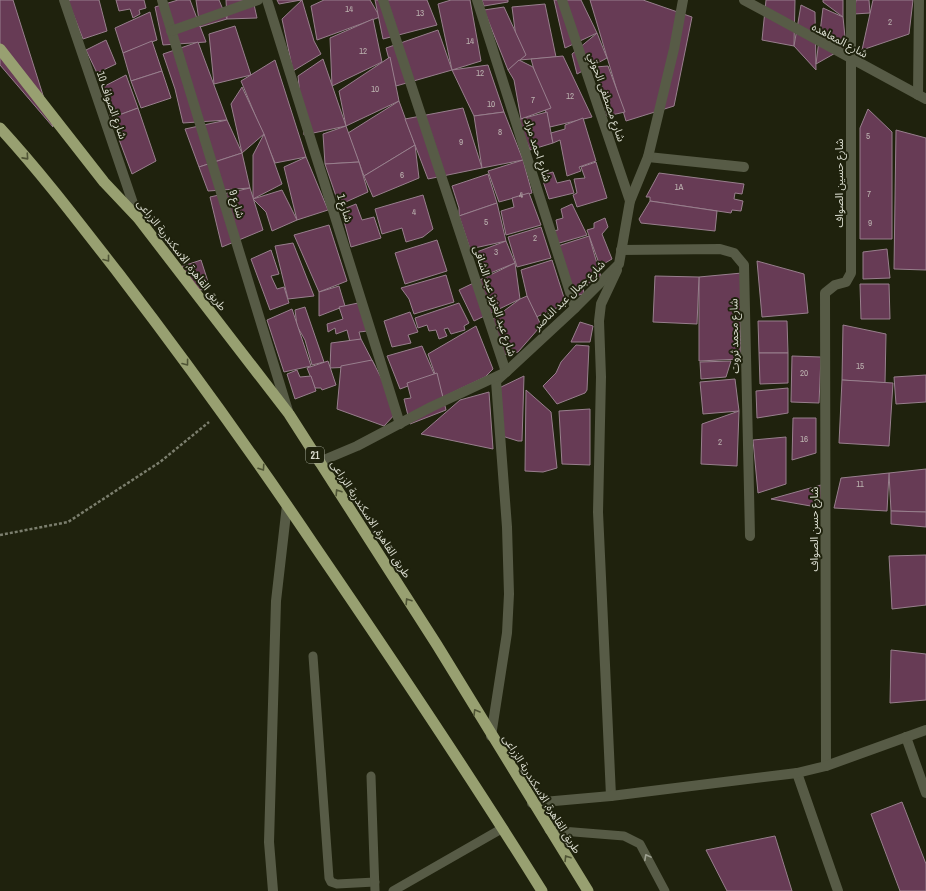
<svg xmlns="http://www.w3.org/2000/svg" width="926" height="891" viewBox="0 0 926 891" font-family="'Archivo Narrow','Noto Sans Arabic',sans-serif">
<rect width="100%" height="100%" fill="#1f220d"/>
<g fill="#673b55" stroke="#987f8d">
<path d="M0,0H13L53,127L0,65Z"/>
<path d="M71,0H99L107,31L83,39L68,1Z"/>
<path d="M116,0H144L146,8L139,10L140,14L133,18L130,9L119,11Z"/>
<path d="M178,0H190L206,42L163,45L155,7Z"/>
<path d="M196,0H219L227,19L200,27Z"/>
<path d="M226,0H253L257,18L227,19Z"/>
<path d="M277,0H301L279,4Z"/>
<path d="M302,0L314,41L321,54L293,71L282,19Z"/>
<path d="M324,0H370L380,17L317,40L311,6Z"/>
<path d="M375,0H427L437,25L383,39Z"/>
<path d="M451,0H470L481,61L452,70L438,4Z"/>
<path d="M482,0H508V2L484,6Z"/>
<path d="M554,0H581L597,33L565,48Z"/>
<path d="M590,0H643L692,17L674,106L626,121Z"/>
<path d="M766,0H795L794,46L762,40Z"/>
<path d="M823,0H843V17L823,2Z"/>
<path d="M856,0H869L870,13L854,14Z"/>
<path d="M873,0H913L909,34L862,50Z"/>
<path d="M545,4L556,57L519,60L512,7Z"/>
<path d="M801,5L815,12L816,70L794,46Z"/>
<path d="M504,7L526,55L508,70L484,10Z"/>
<path d="M823,8L843,17L846,47L816,64Z"/>
<path d="M150,12L157,40L123,53L115,28Z"/>
<path d="M373,19L382,62L332,86L330,38Z"/>
<path d="M235,26L251,75L214,84L209,34Z"/>
<path d="M438,30L452,70L396,86L386,48Z"/>
<path d="M597,33L607,58L577,74L572,54Z"/>
<path d="M106,40L116,64L97,73L86,50Z"/>
<path d="M152,41L162,71L131,81L123,53Z"/>
<path d="M198,42L227,120L183,123L175,89L163,54Z"/>
<path d="M563,56L592,117L550,127L531,59Z"/>
<path d="M390,57L399,101L346,126L339,91Z"/>
<path d="M323,59L346,126L304,135L298,76Z"/>
<path d="M275,60L306,157L275,163L241,81Z"/>
<path d="M519,60L533,67L551,108L521,119L514,80L508,70Z"/>
<path d="M488,65L504,112L474,116L452,70Z"/>
<path d="M608,66L625,112L607,116L595,67Z"/>
<path d="M162,71L171,98L141,108L131,81Z"/>
<path d="M126,75L138,108L111,118L101,88Z"/>
<path d="M242,87L264,134L242,153L231,104Z"/>
<path d="M399,101L415,145L364,176L348,133Z"/>
<path d="M138,108L156,161L132,174L111,118Z"/>
<path d="M463,108L482,168L428,179L405,119Z"/>
<path d="M868,109L892,132V239H860V128Z"/>
<path d="M504,112L523,160L482,168L474,116Z"/>
<path d="M547,112L553,143L530,150L517,120Z"/>
<path d="M583,118L596,161L579,167L581,171L567,176L560,140L553,143L551,133L565,129V125Z"/>
<path d="M227,120L242,153L199,167L185,129Z"/>
<path d="M346,126L359,162L325,164L323,134Z"/>
<path d="M896,130L926,138V270L894,269Z"/>
<path d="M264,134L282,184L253,199V155Z"/>
<path d="M415,145L419,178L373,197L364,176Z"/>
<path d="M242,153L250,188L208,191L199,167Z"/>
<path d="M306,157L328,210L297,220L284,167Z"/>
<path d="M523,160L532,193L499,202L488,171Z"/>
<path d="M359,162L368,192L339,205L325,164Z"/>
<path d="M596,162L607,198L577,207L573,195L577,193L574,179L585,178L581,167Z"/>
<path d="M553,172L557,183L570,180L574,193L549,199L541,175Z"/>
<path d="M659,173L744,184L742,194L735,193L734,199L743,201L741,211L732,210L731,213L650,201V197H646Z"/>
<path d="M488,174L497,203L459,216V208L452,186Z"/>
<path d="M250,188L263,230L222,247L210,197Z"/>
<path d="M282,190L297,220L272,231L266,212L253,199Z"/>
<path d="M529,193L541,225L506,235L501,211L514,207L512,198Z"/>
<path d="M423,195L433,229L423,237L406,242L402,228L382,234L375,209Z"/>
<path d="M650,201L717,211L715,231L641,223L639,219Z"/>
<path d="M497,203L506,241L470,249L459,216Z"/>
<path d="M356,204L362,220L374,217L381,238L351,247L341,210Z"/>
<path d="M572,204L587,235L556,244L553,231L558,230L556,220L563,218L561,209Z"/>
<path d="M605,218L608,227L602,234L612,259L600,266L587,230L594,228V223Z"/>
<path d="M329,225L347,281L319,292L294,235Z"/>
<path d="M541,227L551,258L517,267L508,237Z"/>
<path d="M589,236L601,277L583,286L584,294L574,296L558,246Z"/>
<path d="M437,240L447,271L405,284L395,253Z"/>
<path d="M506,241L515,263L483,276L474,253Z"/>
<path d="M293,243L314,296L288,299L275,246Z"/>
<path d="M887,249L890,278L863,279V252Z"/>
<path d="M271,250L279,274L271,276L277,289L284,287L289,303L270,310L251,259Z"/>
<path d="M201,260L210,288L203,290L196,289L180,267Z"/>
<path d="M552,260L566,304L534,318L527,296L521,270Z"/>
<path d="M757,261L804,274L808,313L762,317Z"/>
<path d="M515,263L520,299L474,321L459,290Z"/>
<path d="M742,273L740,359L699,361V277Z"/>
<path d="M446,275L454,302L414,314L409,299L401,288Z"/>
<path d="M655,276L699,277L697,324L653,322Z"/>
<path d="M860,284H889L890,319H861Z"/>
<path d="M339,286L345,306L319,316V292Z"/>
<path d="M527,296L540,323L539,328L518,352L508,355L497,352L489,322L520,299Z"/>
<path d="M358,303L368,331L359,332L361,339L350,342L347,330L336,334L335,328L328,332L327,324L343,319L339,307Z"/>
<path d="M459,303L469,323L464,326L465,330L451,334L448,328L444,329L447,336L439,339L436,330L429,331L427,325L418,328L415,318Z"/>
<path d="M305,307L324,362L312,365L305,340L297,326L295,310Z"/>
<path d="M292,309L311,366L284,372L267,320Z"/>
<path d="M410,312L418,332L408,335L411,343L392,347L384,321Z"/>
<path d="M758,321H787L788,353H759Z"/>
<path d="M580,322L593,326L590,342H571Z"/>
<path d="M843,325L886,334L885,383L842,380Z"/>
<path d="M476,326L493,369L485,377L443,397L428,354Z"/>
<path d="M361,339L375,366L330,368L331,343Z"/>
<path d="M576,345L589,346L587,390L585,393L557,404L543,386L556,373L561,362Z"/>
<path d="M422,346L435,376L400,389L387,356Z"/>
<path d="M759,353H788V383L760,384Z"/>
<path d="M792,356L821,357L819,403L791,402Z"/>
<path d="M372,360L398,411L384,426L337,409L341,366Z"/>
<path d="M328,361L336,385L322,390L321,388H315L307,368Z"/>
<path d="M731,361L726,377L701,379L700,362Z"/>
<path d="M297,370L300,377L311,376L316,391L295,399L287,374Z"/>
<path d="M437,373L446,410L410,424L404,399L411,398L407,383Z"/>
<path d="M926,375V402L896,404L894,377Z"/>
<path d="M524,376L522,441H518L502,436L499,388Z"/>
<path d="M735,379L739,411L703,414L700,382Z"/>
<path d="M842,380L893,383L889,446L839,443Z"/>
<path d="M788,388V413L757,418L756,391Z"/>
<path d="M526,390L551,412L557,468L543,472L525,471Z"/>
<path d="M489,392L493,449L421,434L460,400Z"/>
<path d="M590,409V465L562,464L559,411Z"/>
<path d="M739,411L737,466L701,464L702,424Z"/>
<path d="M793,418H816V453L792,460Z"/>
<path d="M786,437V484L758,493L753,440Z"/>
<path d="M926,469V512L891,511L889,473Z"/>
<path d="M889,473L887,511L834,508L841,478Z"/>
<path d="M821,485L822,508L771,499Z"/>
<path d="M891,511L926,512V527L891,524Z"/>
<path d="M926,555V605L892,609L889,556Z"/>
<path d="M891,650L926,654V700L890,703Z"/>
<path d="M902,802L926,864V891H900L871,814Z"/>
<path d="M775,836L792,891H727L706,850Z"/>
</g>
<g fill="none" stroke-linecap="round" stroke-linejoin="round">
<path stroke="#7b7e6d" stroke-width="2.5" stroke-dasharray="3 2" stroke-linecap="butt" d="M0,535L68,522L160,462L209,422"/>
<g stroke="#575b46" stroke-width="9">
<path d="M313,656L329,878L331,882L337,884L375,882"/>
<path d="M371,776L375,891"/>
<path d="M549,830L624,836L640,844L665,891"/>
<path d="M393,891L503,828"/>
</g>
<g stroke="#575b46" stroke-width="10">
<path d="M64,0L138,218"/>
<path d="M162,0L288,411"/>
<path d="M267,0L400,424"/>
<path d="M383,0L506,372L496,381L507,527L509,594L507,633L491,736"/>
<path d="M477,0L575,308"/>
<path d="M562,0L630,201"/>
<path d="M744,0L926,99"/>
<path d="M171,31L258,0"/>
<path d="M918,95L919,0"/>
<path d="M648,157L744,167"/>
<path d="M621,250L720,249L734,253L744,265L750,536"/>
<path d="M319,462L357,446L431,407L506,372L575,308L619,264L630,201L648,157L674,49L683,0"/>
<path d="M906,737L926,793"/>
<path d="M826,766L825,293L835,285L846,282L851,273V0"/>
<path d="M797,773L838,891"/>
<path d="M611,796L598,512L601,377L599,321L601,304L617,270"/>
<path d="M532,803L611,796L797,773L826,766L926,730"/>
<path d="M273,891L269,842L276,601L287,505"/>
</g>
<g stroke="#98a071" stroke-width="11">
<path d="M0,49L104,182L138,218L289,414L437,645L588,891"/>
<path d="M0,128C43,175 80,224 119,274C187,363 252,453 314,545C392,659 469,774 542,891"/>
</g>
</g>
<defs><path id="oneway-chevron" d="M-2-3.5L2.5 0L-2 3.5" fill="none" stroke-width="1.6" stroke-linecap="round" stroke-linejoin="round"/></defs>
<g stroke="#4f5435">
<use href="#oneway-chevron" transform="translate(26 157) rotate(48)"/>
<use href="#oneway-chevron" transform="translate(107 259) rotate(52)"/>
<use href="#oneway-chevron" transform="translate(186 363) rotate(53)"/>
<use href="#oneway-chevron" transform="translate(262 468) rotate(56)"/>
<use href="#oneway-chevron" transform="translate(338 492) rotate(-123)"/>
<use href="#oneway-chevron" transform="translate(408 601) rotate(-123)"/>
<use href="#oneway-chevron" transform="translate(476 712) rotate(-121)"/>
<use href="#oneway-chevron" transform="translate(567 858) rotate(-122)"/>
</g>
<use stroke="#9ea191" href="#oneway-chevron" transform="translate(647 857) rotate(-118)"/>
<g text-anchor="middle" stroke-width="4" stroke-linejoin="round" paint-order="stroke">
<g font-size="9" fill="#bcb3b0">
<text x="349" y="12">14</text>
<text x="420" y="16">13</text>
<text x="890" y="25">2</text>
<text x="470" y="44">14</text>
<text x="363" y="54">12</text>
<text x="480" y="76">12</text>
<text x="375" y="92">10</text>
<text x="570" y="99">12</text>
<text x="533" y="103">7</text>
<text x="491" y="107">10</text>
<text x="500" y="135">8</text>
<text x="868" y="139">5</text>
<text x="461" y="145">9</text>
<text x="402" y="178">6</text>
<text x="679" y="190">1A</text>
<text x="869" y="197">7</text>
<text x="521" y="198">4</text>
<text x="414" y="215">4</text>
<text x="486" y="225">5</text>
<text x="870" y="226">9</text>
<text x="535" y="241">2</text>
<text x="496" y="255">3</text>
<text x="860" y="369">15</text>
<text x="804" y="376">20</text>
<text x="804" y="442">16</text>
<text x="720" y="445">2</text>
<text x="860" y="487">11</text>
</g>
<rect fill="#1f220d" stroke="#a1a494" stroke-width="1" x="306" y="447" width="18" height="16" rx="3"/>
<g font-size="10" font-weight="bold" fill="#d9dbce">
<text x="315" y="459">21</text>
</g>
<g font-size="11" fill="#d9dbce" stroke="#1f220d">
<text transform="translate(840 40) rotate(28)" y="4">شارع المعاهده</text>
<text transform="translate(607 97) rotate(71)" y="4">شارع مصطفى الحوتي</text>
<text transform="translate(112 105) rotate(71)" y="4">شارع الصواف 10</text>
<text transform="translate(538 150) rotate(72)" y="4">شارع احمد مراد</text>
<text transform="translate(839 183) rotate(-90)" y="4">شارع حسين الصواف</text>
<text transform="translate(237 204) rotate(73)" y="4">شارع 9</text>
<text transform="translate(345 208) rotate(73)" y="4">شارع 1</text>
<text transform="translate(182 255) rotate(52)" y="4">طريق القاهرة, الاسكندرية الزراعى</text>
<text transform="translate(569 295) rotate(-44)" y="4">شارع جمال عبد الناصر</text>
<text transform="translate(495 301) rotate(72)" y="4">شارع عبد العزيز عبد الشافى</text>
<text transform="translate(734 336) rotate(-91)" y="4">شارع محمد ثروت</text>
<text transform="translate(371 519) rotate(57)" y="4">طريق القاهرة, الاسكندرية الزراعى</text>
<text transform="translate(814 529) rotate(-90)" y="4">شارع حسن الصواف</text>
<text transform="translate(542 794) rotate(58)" y="4">طريق القاهرة, الاسكندرية الزراعى</text>
</g>
</g>
</svg>
